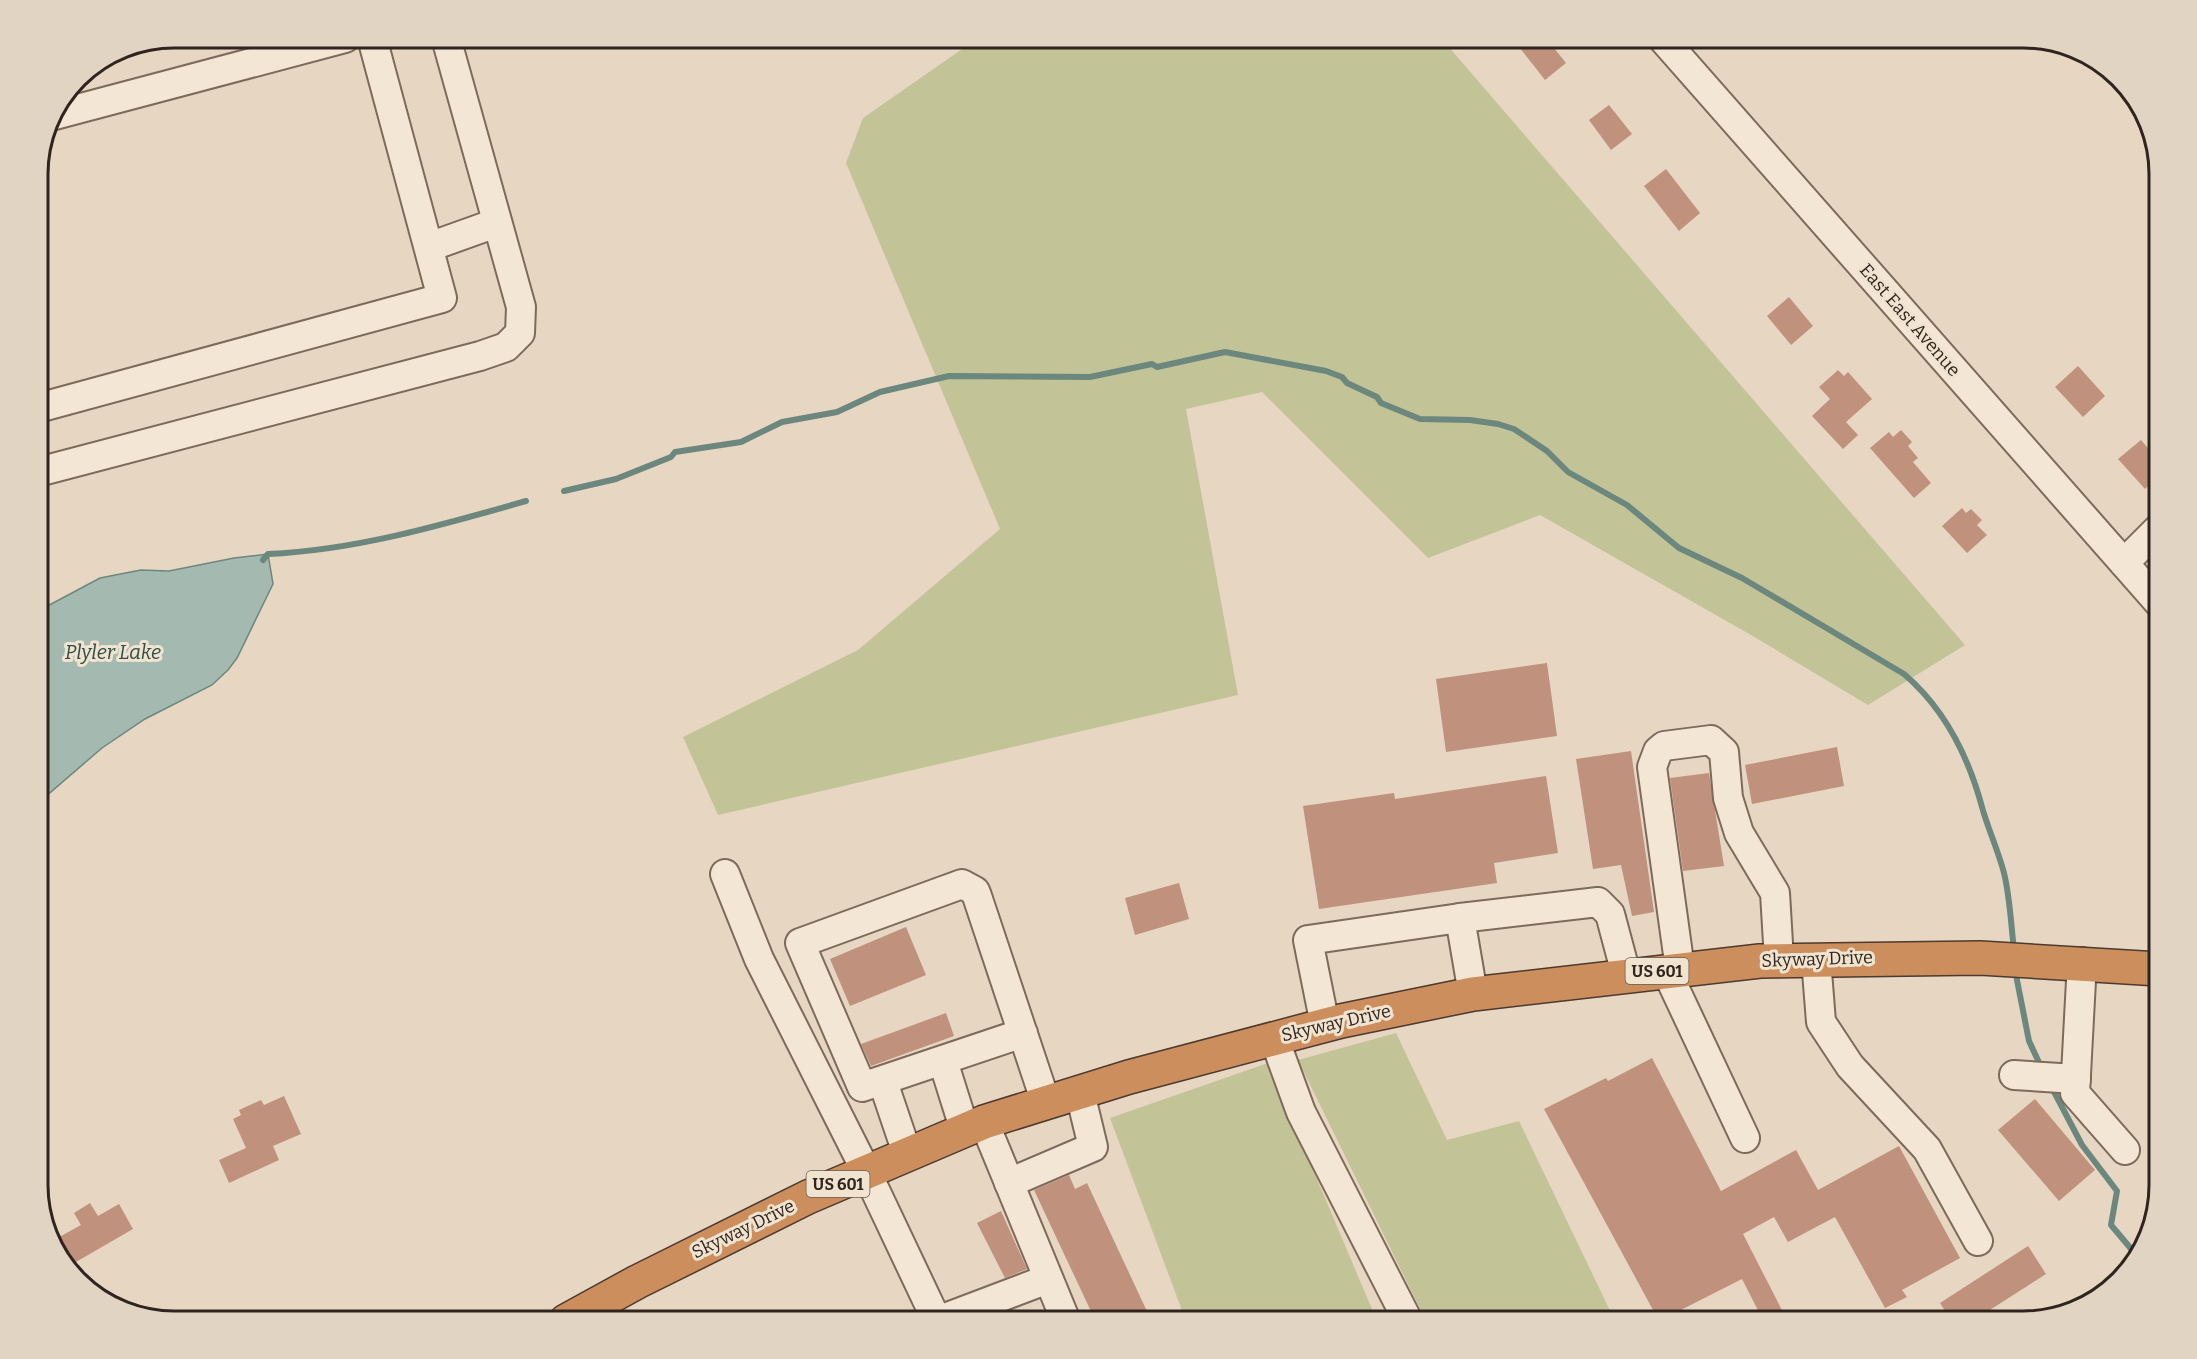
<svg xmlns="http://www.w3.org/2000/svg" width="2197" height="1359" viewBox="0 0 2197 1359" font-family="Bitter,serif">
<rect width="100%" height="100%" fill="#e7d7c2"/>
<g fill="#c3c398">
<path d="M978,38H1441L1965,645L1868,705L1751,635L1540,515L1428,558L1262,392L1186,409L1238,695L718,815L683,737L858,650L1000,529L846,163L863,118Z"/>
<path d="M1396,1033L1447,1140L1519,1121L1615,1321H1426L1298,1060Z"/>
<path d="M1268,1063L1377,1321H1186L1110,1118Z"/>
</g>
<path fill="#a4bab1" stroke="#6c877d" stroke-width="1.5" d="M268,554L273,584L237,658L228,670L212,685L145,719L102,748L38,803V611L100,578L141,570L169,571L234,558Z"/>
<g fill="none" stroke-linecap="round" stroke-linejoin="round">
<g stroke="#6c877d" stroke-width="6">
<path d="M564,491L616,479L671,457L675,452L741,442L782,422L837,412L880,392L949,376L1090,377L1152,364L1157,367L1225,352L1326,371L1342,377L1347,383L1377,397L1381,403L1420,419L1470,420L1498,424L1514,429L1547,451L1568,472L1627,505L1679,548L1742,578L1904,674C1945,709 1968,755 1982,807C1988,829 1998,850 2004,873C2010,897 2011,925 2014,950"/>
<path d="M263,560L268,554C356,550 442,525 526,501"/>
<path d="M2015,970L2029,1041L2042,1069"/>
<path d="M2051,1086L2082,1145L2117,1191L2111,1225L2138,1257"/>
</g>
</g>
<g fill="#c0917c">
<path d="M1512,38H1546L1566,63L1545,80Z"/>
<path d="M1609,105L1632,134L1611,150L1589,120Z"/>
<path d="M1666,169L1700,213L1679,231L1644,186Z"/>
<path d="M1789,297L1813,326L1791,345L1767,316Z"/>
<path d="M2078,366L2105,396L2083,417L2055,387Z"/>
<path d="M1838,370L1844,376L1848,372L1872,399L1846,422L1858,435L1843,449L1812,416L1830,399L1819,387Z"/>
<path d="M1901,430L1912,442L1908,446L1918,458L1913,462L1931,483L1914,498L1870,448L1889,432L1893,437Z"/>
<path d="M2141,440L2159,461V476L2145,489L2118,459Z"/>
<path d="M1962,508L1966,513L1971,509L1982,520L1977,525L1987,535L1967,553L1942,526Z"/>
<path d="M1547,663L1557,736L1446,752L1436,679Z"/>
<path d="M1837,747L1844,786L1752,804L1745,765Z"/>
<path d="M1631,751L1654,912L1632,916L1621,865L1593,869L1576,759Z"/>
<path d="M1709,773L1724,866L1683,871L1670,778Z"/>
<path d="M1546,776L1558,853L1494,863L1497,883L1319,909L1303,806L1394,793L1395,799Z"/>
<path d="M1179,883L1189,919L1135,935L1125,898Z"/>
<path d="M906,927L926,975L850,1006L830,959Z"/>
<path d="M946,1013L954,1036L871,1066L861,1044Z"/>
<path d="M1652,1058L1721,1191L1796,1150L1818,1190L1899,1146L1960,1258L1902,1290L1907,1297L1885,1308L1835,1217L1788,1242L1774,1217L1743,1234L1788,1322H1764L1742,1279L1659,1321L1544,1109L1606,1078L1608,1081Z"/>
<path d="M284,1096L301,1134L273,1146L279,1160L229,1183L219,1160L246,1148L233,1119L241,1115L239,1110L261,1100L264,1105Z"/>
<path d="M2035,1099L2095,1170L2059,1201L1998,1130Z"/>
<path d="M1069,1175L1075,1189L1087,1183L1152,1322H1096L1034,1190Z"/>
<path d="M90,1203L98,1216L119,1204L133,1229L69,1266L56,1253L52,1241L81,1225L74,1213Z"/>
<path d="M1001,1211L1027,1269L1005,1278L977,1223Z"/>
<path d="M2028,1246L2046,1274L1982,1315L1986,1322H1952L1940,1303Z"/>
</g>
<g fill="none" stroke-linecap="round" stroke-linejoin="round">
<defs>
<g id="minor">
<path d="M1662,38L2159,603"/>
<path d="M51,116L345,38"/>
<path d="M429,247L496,223"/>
<path d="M38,408L442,298L372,38"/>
<path d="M38,472L480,356L506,347L520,333L521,307L446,38"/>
<path d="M2124,563L2159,528"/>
<path d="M725,874L759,959L866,1171L937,1321"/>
<path d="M1460,918L1473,994"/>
<path d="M1816,959L1821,1022L1850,1066L1927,1149L1978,1241"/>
<path d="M2082,962L2075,1093L2125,1150"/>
<path d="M1680,969L1652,767L1658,751L1664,746L1711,740L1724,752L1728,798L1739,833L1775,893L1779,960"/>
<path d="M1666,970L1745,1138"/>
<path d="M1325,1025L1308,940L1460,918L1598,902L1610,914L1626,974"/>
<path d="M1023,1033L862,1087L800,943L962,884L975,891L977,896L1046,1103"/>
<path d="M1274,1038L1301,1112L1408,1321"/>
<path d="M943,1061L965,1131"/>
<path d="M2014,1075L2076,1079"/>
<path d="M883,1082L907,1153"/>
<path d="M984,1122L1066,1321"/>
<path d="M1009,1183L1093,1147L1080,1093"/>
<path d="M937,1321L1048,1279"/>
</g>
<path id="highway" d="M566,1321L637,1282L808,1197L984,1122L1129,1077L1341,1021L1473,994L1760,961L1980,958L2159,969"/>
</defs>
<use href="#minor" stroke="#7e6a5b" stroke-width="32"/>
<use href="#highway" stroke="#4c392f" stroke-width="36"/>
<use href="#minor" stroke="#f3e6d4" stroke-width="28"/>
<use href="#highway" stroke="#cc8e5d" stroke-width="33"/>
</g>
<g text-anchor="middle" stroke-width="6" stroke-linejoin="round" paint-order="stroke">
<g fill="#f0e3d0" stroke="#6a5d53" stroke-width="1.5">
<rect x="1625.5" y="958" width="63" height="26" rx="4.5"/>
<rect x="806.5" y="1171" width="63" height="26" rx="4.5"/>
</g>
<g font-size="16" font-weight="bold" fill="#30241e">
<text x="1657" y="977">US 601</text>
<text x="838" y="1190">US 601</text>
</g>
<g font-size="18" fill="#30241e" stroke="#f0e3d0">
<text transform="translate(1910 320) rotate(49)" y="6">East East Avenue</text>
<text transform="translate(1817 959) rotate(-2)" y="6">Skyway Drive</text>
<text transform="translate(1336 1023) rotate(-13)" y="6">Skyway Drive</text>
<text transform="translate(743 1229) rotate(-26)" y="6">Skyway Drive</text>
</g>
<g font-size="20" font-style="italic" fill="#2f4e48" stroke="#f0e3d0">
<text x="113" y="659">Plyler Lake</text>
</g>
</g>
<path d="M0 0H2197V1359H0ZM174 48H2023A126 126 0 0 1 2149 174V1185A126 126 0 0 1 2023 1311H174A126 126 0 0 1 48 1185V174A126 126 0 0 1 174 48Z" fill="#e1d4c2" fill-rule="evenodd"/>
<path fill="none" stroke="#30241e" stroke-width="3" d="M174 48H2023A126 126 0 0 1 2149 174V1185A126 126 0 0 1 2023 1311H174A126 126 0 0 1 48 1185V174A126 126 0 0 1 174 48Z"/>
</svg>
